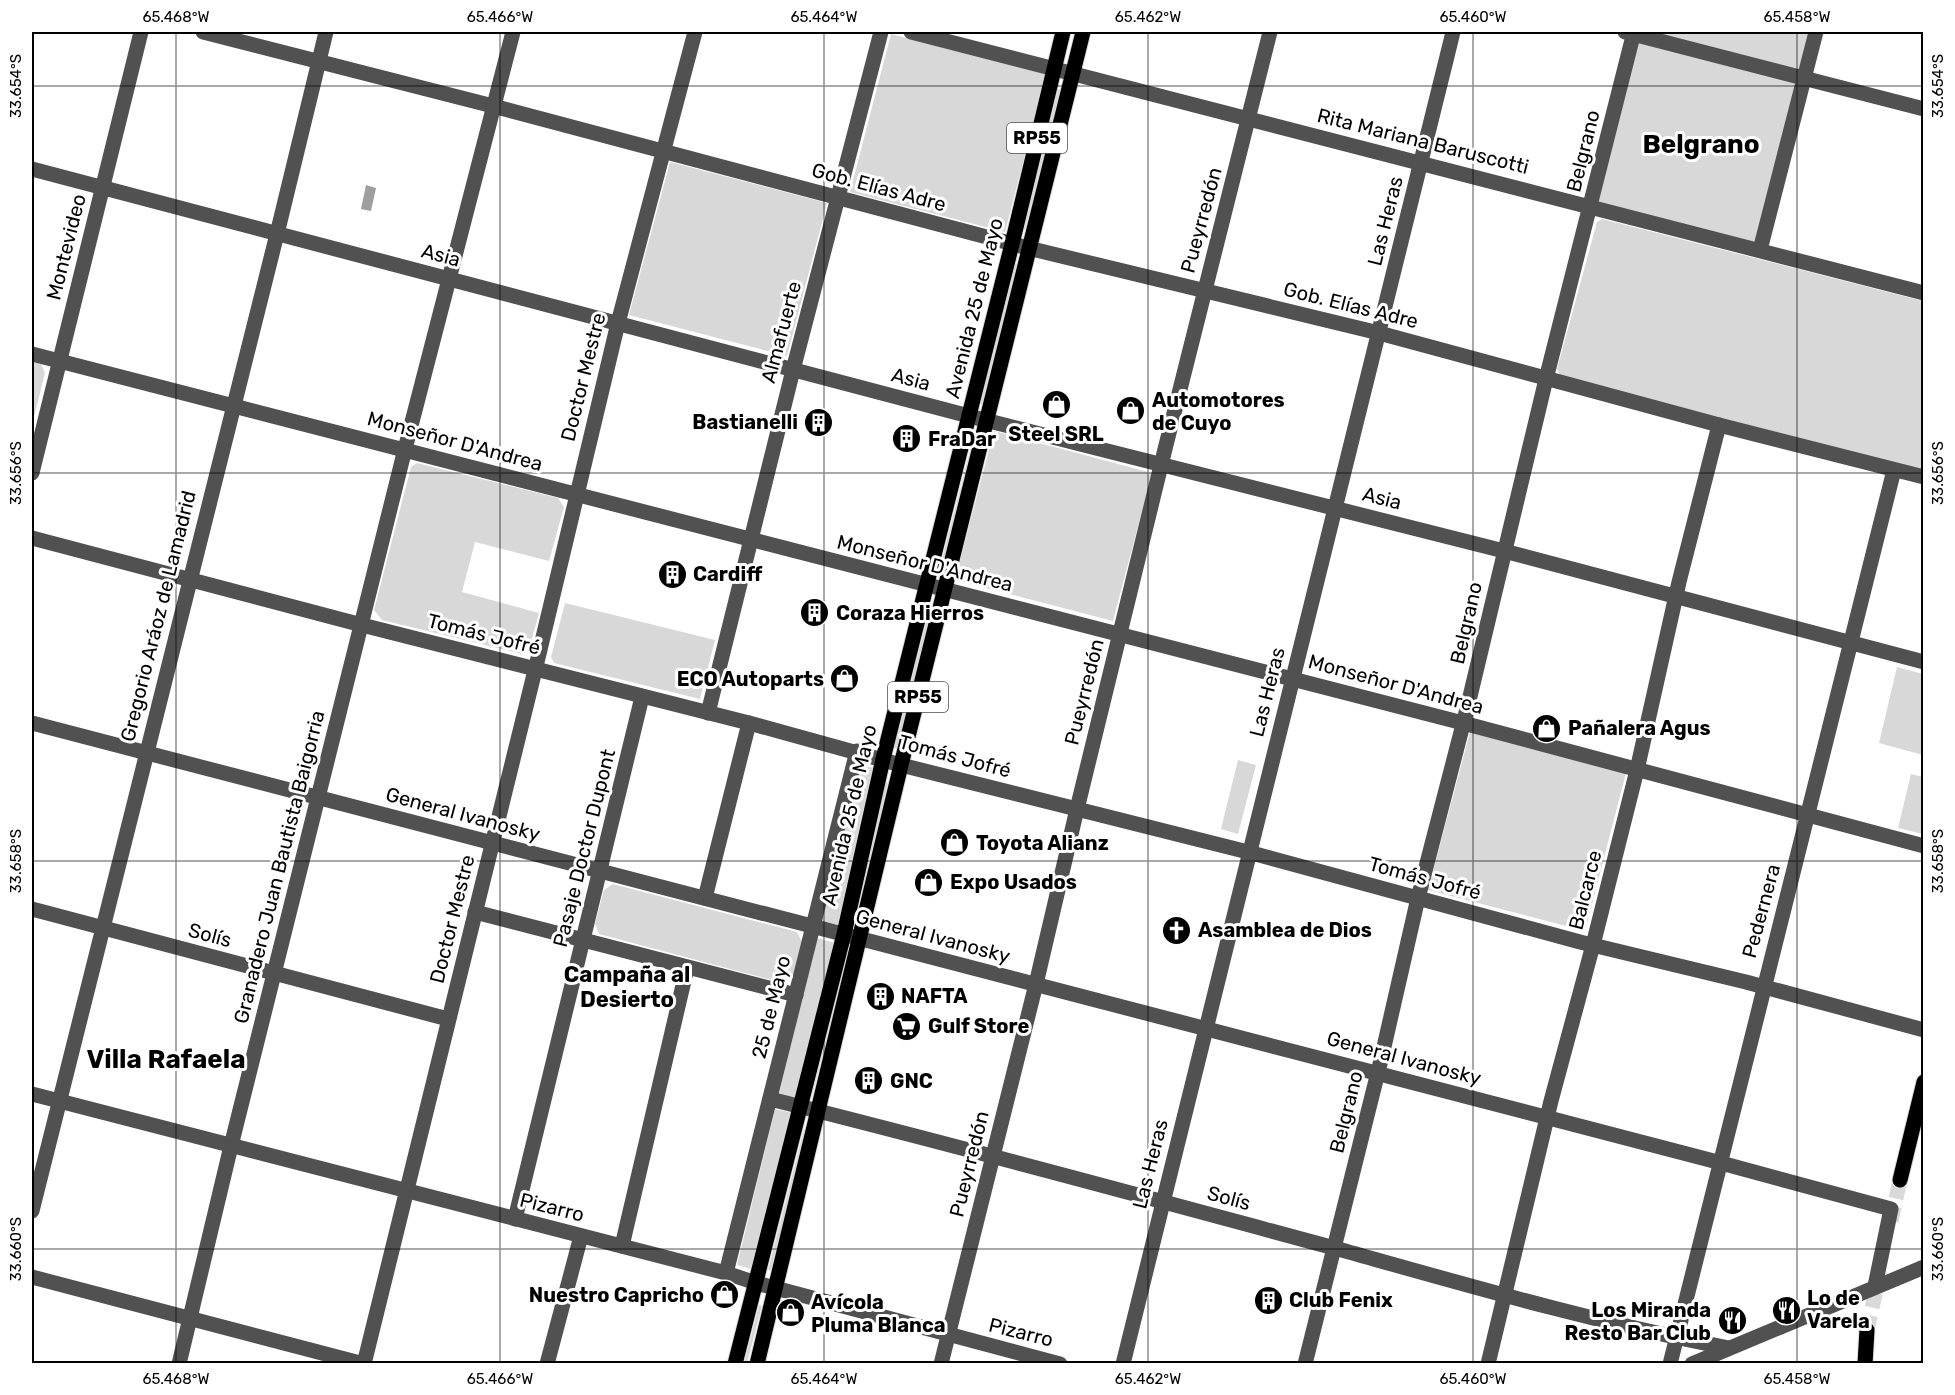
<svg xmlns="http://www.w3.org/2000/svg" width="1955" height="1395" viewBox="0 0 1955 1395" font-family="Rubik,sans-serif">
<rect width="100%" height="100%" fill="#fff"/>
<g fill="#d8d8d8">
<path d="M1634,32H1816L1760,250L1591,206Z"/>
<path d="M891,34L1046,73L1005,232L850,192Z"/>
<path d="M1058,89L1061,90L1025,230L1022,229Z"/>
<path d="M670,162L827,203L787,356L629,315Z"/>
<path d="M1602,219L1923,301V470L1561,377L1557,369L1597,222Z"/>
<path d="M1014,263L1018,264L982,404H978Z"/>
<path d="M32,362L41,364L45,373L32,425Z"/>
<path d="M975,431L978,432L942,572L939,571Z"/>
<path d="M994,431L1152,473L1113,621L955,580Z"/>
<path d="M417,463L558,498L564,507L549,561L475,542L462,592L539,613L529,649L522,654L382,620L374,610L411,467Z"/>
<path d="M565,603L715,640L700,699L554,663L551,657Z"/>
<path d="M930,607L933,608L897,748H894Z"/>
<path d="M1897,667L1923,674V755L1879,743Z"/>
<path d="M1470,732L1626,773L1585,931L1428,890Z"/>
<path d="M1238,760L1256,765L1238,834L1221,829Z"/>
<path d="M859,765L878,769L839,925L821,921Z"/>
<path d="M1911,774L1923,777V834L1898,828Z"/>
<path d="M885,782L888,783L857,924L853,923Z"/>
<path d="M613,884L797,932L802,942L793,978L783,983L599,934L595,924L604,890Z"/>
<path d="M817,938L835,943L797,1099L779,1094Z"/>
<path d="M845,954L848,955L812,1096L809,1095Z"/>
<path d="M775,1109L793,1113L755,1270L737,1265Z"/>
<path d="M804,1129L808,1130L772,1270H768Z"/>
<path d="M759,1305L762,1306L747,1363H744Z"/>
</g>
<path fill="#9f9f9f" d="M366,185L376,188L371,211L361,209Z"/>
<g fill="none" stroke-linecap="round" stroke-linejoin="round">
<path stroke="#9f9f9f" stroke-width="4" d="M1917,1364L1924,1361"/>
<g stroke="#d9d9d9" stroke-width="15" stroke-dasharray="15 8" stroke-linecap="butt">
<path d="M1891,1221L1900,1180"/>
<path d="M1867,1330L1879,1277"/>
</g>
<defs>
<g id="major">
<path d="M1900,1180L1924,1082"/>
<path d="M735,1364L844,934L883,759L1012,244L1063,32"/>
<path d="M757,1364L901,765L1083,32"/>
<path d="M1865,1364L1867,1330"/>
</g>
</defs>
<use href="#major" stroke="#dbdbdb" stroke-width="17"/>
<g stroke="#515151" stroke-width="15">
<path d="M203,32L493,106L1028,248L1379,333L1719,425L1924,477"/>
<path d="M911,32L1924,293"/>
<path d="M1625,32L1924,109"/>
<path d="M32,169L969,416L1504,551L1924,662"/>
<path d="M1760,250L1816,32"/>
<path d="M32,354L1463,723L1924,846"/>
<path d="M32,473L141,32"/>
<path d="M32,538L362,625L749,723L901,765L1248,852L1580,942L1746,982L1924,1030"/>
<path d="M708,713L793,370L881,32"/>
<path d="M32,723L1710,1160L1891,1209L1875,1286"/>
<path d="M705,898L749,723"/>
<path d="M32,909L448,1019"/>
<path d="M475,912L796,995"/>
<path d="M32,1094L726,1273L756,1283L1060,1364"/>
<path d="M770,1099C960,1146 1149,1198 1338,1249C1467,1285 1597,1323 1729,1348"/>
<path d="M32,1211L277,234L326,32"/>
<path d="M515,1219L642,697"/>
<path d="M622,1246L687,968"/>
<path d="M726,1273L857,751"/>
<path d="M32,1277L364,1364"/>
<path d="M179,1364L231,1146L405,449L513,32"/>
<path d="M364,1364L539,654L618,323L695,32"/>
<path d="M547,1364L581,1236"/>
<path d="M941,1364L1036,984L1077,809L1165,449L1270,32"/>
<path d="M1123,1364C1231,919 1344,476 1453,32"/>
<path d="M1305,1364L1381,1060L1418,898L1467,709L1546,379L1634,32"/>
<path d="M1488,1364L1551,1101L1593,945L1637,770L1679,582L1719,425"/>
<path d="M1670,1364L1894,470"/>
<path d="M1692,1364L1924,1267"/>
</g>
<use href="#major" stroke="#000" stroke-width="15"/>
</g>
<path fill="none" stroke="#000" stroke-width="1.5" stroke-opacity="0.45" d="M176,32V1364M500,32V1364M824,32V1364M1148,32V1364M1473,32V1364M1797,32V1364M32,86H1924M32,473H1924M32,861H1924M32,1249H1924"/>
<defs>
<symbol id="shop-disc" viewBox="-11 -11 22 22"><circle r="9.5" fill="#000" stroke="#fff"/><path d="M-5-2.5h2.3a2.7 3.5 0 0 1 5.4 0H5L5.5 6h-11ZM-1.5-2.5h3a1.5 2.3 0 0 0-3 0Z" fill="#fff"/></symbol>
<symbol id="building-disc" viewBox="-11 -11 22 22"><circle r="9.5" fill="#000" stroke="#fff"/><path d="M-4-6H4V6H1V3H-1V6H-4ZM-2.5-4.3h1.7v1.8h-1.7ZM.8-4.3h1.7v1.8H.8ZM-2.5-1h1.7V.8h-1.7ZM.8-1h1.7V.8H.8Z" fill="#fff"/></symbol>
<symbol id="church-disc" viewBox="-11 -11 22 22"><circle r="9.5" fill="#000" stroke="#fff"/><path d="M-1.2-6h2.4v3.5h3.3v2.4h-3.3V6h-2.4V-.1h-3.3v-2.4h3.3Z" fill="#fff"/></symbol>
<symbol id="supermarket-disc" viewBox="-11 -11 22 22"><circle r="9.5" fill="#000" stroke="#fff"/><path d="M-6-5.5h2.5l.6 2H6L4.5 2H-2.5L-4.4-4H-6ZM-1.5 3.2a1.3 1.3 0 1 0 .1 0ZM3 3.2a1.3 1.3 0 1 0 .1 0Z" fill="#fff"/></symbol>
<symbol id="restaurant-disc" viewBox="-11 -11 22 22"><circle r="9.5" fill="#000" stroke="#fff"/><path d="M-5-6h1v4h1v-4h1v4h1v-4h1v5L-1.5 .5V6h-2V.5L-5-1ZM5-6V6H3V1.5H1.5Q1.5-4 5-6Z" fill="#fff"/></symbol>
</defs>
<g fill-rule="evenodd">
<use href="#shop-disc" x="1040" y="388" width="33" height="33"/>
<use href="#shop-disc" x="1114" y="394" width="33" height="33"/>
<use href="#building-disc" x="802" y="406" width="33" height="33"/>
<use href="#building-disc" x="890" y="422" width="33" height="33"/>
<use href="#building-disc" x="656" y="558" width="33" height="33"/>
<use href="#building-disc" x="798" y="596" width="33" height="33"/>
<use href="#shop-disc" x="828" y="662" width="33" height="33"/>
<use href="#shop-disc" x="1530" y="712" width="33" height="33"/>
<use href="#shop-disc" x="938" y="826" width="33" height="33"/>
<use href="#shop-disc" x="912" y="866" width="33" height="33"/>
<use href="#church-disc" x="1160" y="914" width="33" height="33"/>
<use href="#building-disc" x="864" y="980" width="33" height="33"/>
<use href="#supermarket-disc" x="890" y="1010" width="33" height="33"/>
<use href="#building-disc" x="852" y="1064" width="33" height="33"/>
<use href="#shop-disc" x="708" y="1278" width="33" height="33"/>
<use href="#building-disc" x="1252" y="1284" width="33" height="33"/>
<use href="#restaurant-disc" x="1770" y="1294" width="33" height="33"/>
<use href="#shop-disc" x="774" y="1296" width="33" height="33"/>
<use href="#restaurant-disc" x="1716" y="1304" width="33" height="33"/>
</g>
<g text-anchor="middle" stroke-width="6" stroke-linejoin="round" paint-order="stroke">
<g fill="#fff" stroke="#4c4c4c" stroke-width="1.5">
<rect x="1007" y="123" width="60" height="30" rx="4.5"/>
<rect x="888" y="682" width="60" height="30" rx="4.5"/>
</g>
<g font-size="18" font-weight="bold" fill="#000">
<text x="1037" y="144">RP55</text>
<text x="918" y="703">RP55</text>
</g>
<g font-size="20" fill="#000" stroke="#fff">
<text transform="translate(1423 141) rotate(14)" y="7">Rita Mariana Baruscotti</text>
<text transform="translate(1583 151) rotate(-76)" y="7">Belgrano</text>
<text transform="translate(879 187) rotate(15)" y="7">Gob. Elías Adre</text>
<text transform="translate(1201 220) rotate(-75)" y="7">Pueyrredón</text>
<text transform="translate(1385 221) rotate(-76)" y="7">Las Heras</text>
<text transform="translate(66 247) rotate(-76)" y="7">Montevideo</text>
<text transform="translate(441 255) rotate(15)" y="7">Asia</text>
<text transform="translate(1351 305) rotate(14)" y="7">Gob. Elías Adre</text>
<text transform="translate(974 308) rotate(-76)" y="7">Avenida 25 de Mayo</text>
<text transform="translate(781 332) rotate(-75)" y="7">Almafuerte</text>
<text transform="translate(583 377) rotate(-76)" y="7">Doctor Mestre</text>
<text transform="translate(911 379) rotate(15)" y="7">Asia</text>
<text transform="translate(455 441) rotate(15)" y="7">Monseñor D'Andrea</text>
<text transform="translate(1382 498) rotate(14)" y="7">Asia</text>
<text transform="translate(925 563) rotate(14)" y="7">Monseñor D'Andrea</text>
<text transform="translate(158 616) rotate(-76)" y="7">Gregorio Aráoz de Lamadrid</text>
<text transform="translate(1466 623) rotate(-77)" y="7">Belgrano</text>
<text transform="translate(484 634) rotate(14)" y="7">Tomás Jofré</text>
<text transform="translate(1396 684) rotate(15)" y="7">Monseñor D'Andrea</text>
<text transform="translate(1084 692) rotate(-76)" y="7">Pueyrredón</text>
<text transform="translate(1267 692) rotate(-76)" y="7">Las Heras</text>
<text transform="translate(955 756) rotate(15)" y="7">Tomás Jofré</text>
<text transform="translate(463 814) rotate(15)" y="7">General Ivanosky</text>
<text transform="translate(849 815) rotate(-77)" y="7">Avenida 25 de Mayo</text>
<text transform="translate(584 848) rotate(-76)" y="7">Pasaje Doctor Dupont</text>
<text transform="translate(279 867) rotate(-76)" y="7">Granadero Juan Bautista Baigorria</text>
<text transform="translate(1425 878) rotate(15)" y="7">Tomás Jofré</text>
<text transform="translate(1585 890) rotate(-76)" y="7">Balcarce</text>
<text transform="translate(1761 911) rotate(-75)" y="7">Pedernera</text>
<text transform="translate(452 919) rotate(-76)" y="7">Doctor Mestre</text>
<text transform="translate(210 935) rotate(15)" y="7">Solís</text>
<text transform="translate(933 936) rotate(15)" y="7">General Ivanosky</text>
<text transform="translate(771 1007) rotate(-76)" y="7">25 de Mayo</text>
<text transform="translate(1404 1058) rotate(15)" y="7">General Ivanosky</text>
<text transform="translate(1346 1112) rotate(-76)" y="7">Belgrano</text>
<text transform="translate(969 1164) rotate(-76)" y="7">Pueyrredón</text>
<text transform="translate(1150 1164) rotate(-76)" y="7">Las Heras</text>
<text transform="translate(1229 1198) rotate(15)" y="7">Solís</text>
<text transform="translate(552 1207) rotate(14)" y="7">Pizarro</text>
<text transform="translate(1021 1332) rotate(14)" y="7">Pizarro</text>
</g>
<g font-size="20" font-weight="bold" fill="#000" stroke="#fff" text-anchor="start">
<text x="1152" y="407">Automotores<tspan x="1152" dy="23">de Cuyo</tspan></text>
<text x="798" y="429" text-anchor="end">Bastianelli</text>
<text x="1056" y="441" text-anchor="middle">Steel SRL</text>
<text x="928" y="446">FraDar</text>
<text x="693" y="581">Cardiff</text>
<text x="836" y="620">Coraza Hierros</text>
<text x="824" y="686" text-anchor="end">ECO Autoparts</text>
<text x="1568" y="735">Pañalera Agus</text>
<text x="976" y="850">Toyota Alianz</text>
<text x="950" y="889">Expo Usados</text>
<text x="1198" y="937">Asamblea de Dios</text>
<text x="901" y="1003">NAFTA</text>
<text x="928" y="1033">Gulf Store</text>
<text x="890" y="1088">GNC</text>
<text x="704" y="1302" text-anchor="end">Nuestro Capricho</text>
<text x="1807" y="1305">Lo de<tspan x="1807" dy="23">Varela</tspan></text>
<text x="1289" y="1307">Club Fenix</text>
<text x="811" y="1309">Avícola<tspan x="811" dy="23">Pluma Blanca</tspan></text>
<text x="1711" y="1317" text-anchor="end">Los Miranda<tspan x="1711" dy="23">Resto Bar Club</tspan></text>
</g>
<g font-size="22" font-weight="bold" fill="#000" stroke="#fff">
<text x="627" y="982">Campaña al<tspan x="627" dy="25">Desierto</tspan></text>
</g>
<g font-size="26" font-weight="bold" fill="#000" stroke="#fff">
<text x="1701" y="153">Belgrano</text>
<text x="166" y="1068">Villa Rafaela</text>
</g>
</g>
<rect width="1955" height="1395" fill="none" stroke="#ffffff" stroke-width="66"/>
<rect x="33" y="33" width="1889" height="1329" fill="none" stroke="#000" stroke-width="2"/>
<g font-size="15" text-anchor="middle" fill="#000">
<text x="176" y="22">65.468°W</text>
<text x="500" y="22">65.466°W</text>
<text x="824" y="22">65.464°W</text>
<text x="1148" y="22">65.462°W</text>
<text x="1473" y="22">65.460°W</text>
<text x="1797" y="22">65.458°W</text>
<text transform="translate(16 86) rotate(-90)" y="5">33.654°S</text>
<text transform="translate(1938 86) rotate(-90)" y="5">33.654°S</text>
<text transform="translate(16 473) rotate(-90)" y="5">33.656°S</text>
<text transform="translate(1938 473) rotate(-90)" y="5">33.656°S</text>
<text transform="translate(16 861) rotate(-90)" y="5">33.658°S</text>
<text transform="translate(1938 861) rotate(-90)" y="5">33.658°S</text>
<text transform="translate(16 1249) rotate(-90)" y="5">33.660°S</text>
<text transform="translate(1938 1249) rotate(-90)" y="5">33.660°S</text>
<text x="176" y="1384">65.468°W</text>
<text x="500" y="1384">65.466°W</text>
<text x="824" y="1384">65.464°W</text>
<text x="1148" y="1384">65.462°W</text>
<text x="1473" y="1384">65.460°W</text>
<text x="1797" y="1384">65.458°W</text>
</g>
</svg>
